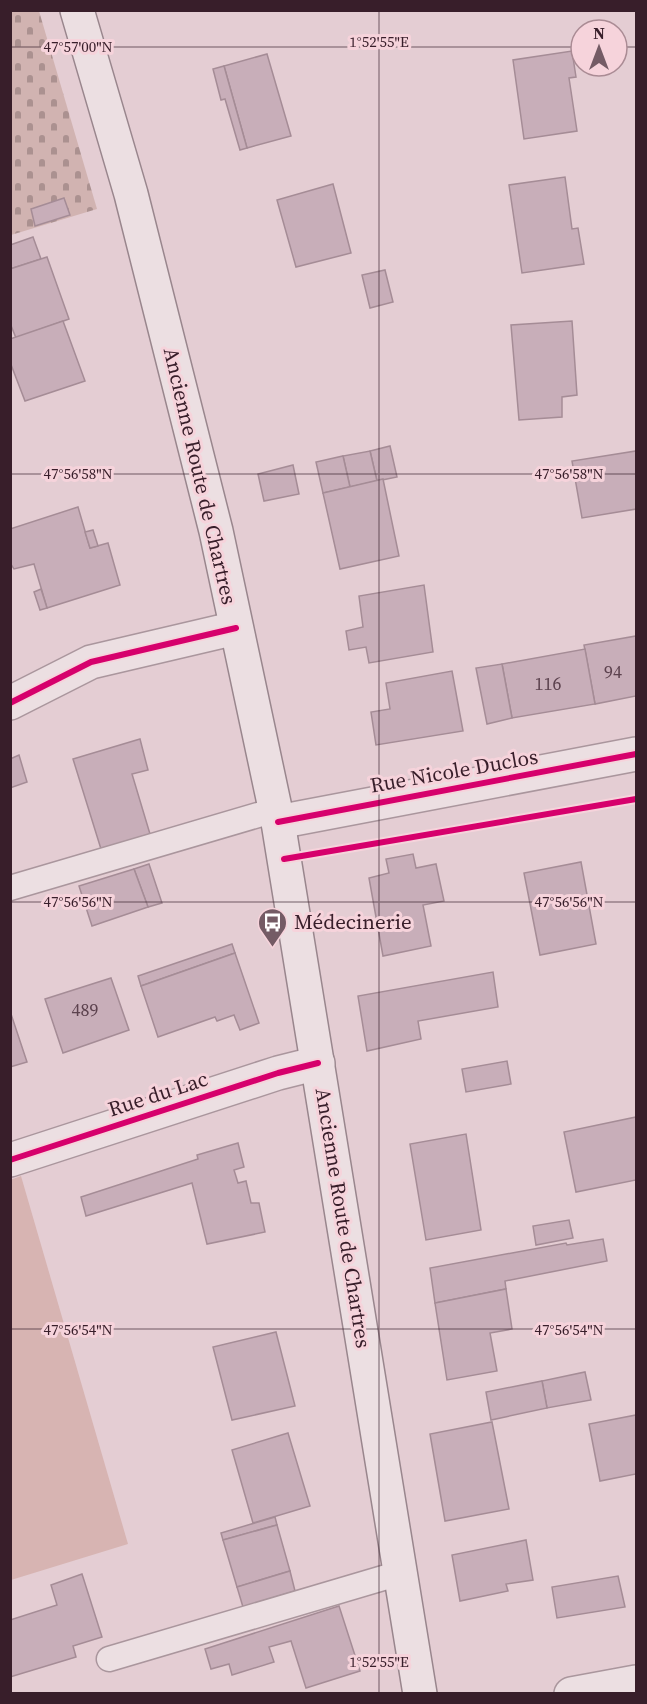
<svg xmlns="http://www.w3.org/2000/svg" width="647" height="1704" viewBox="0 0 647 1704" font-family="'Source Serif 4',serif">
<defs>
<pattern id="cemetery-stones" width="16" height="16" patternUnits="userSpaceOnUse" patternTransform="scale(1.5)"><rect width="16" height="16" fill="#d1b3b1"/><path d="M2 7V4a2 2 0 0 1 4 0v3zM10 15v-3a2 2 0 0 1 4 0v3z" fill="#ab9190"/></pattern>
</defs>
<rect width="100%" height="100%" fill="#e4cdd3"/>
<path fill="#d7b4b2" d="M21,1176L128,1544L11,1580L10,1180Z"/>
<path fill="url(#cemetery-stones)" d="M11,11H39L97,209L11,235Z"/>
<g fill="#c8aeb9" stroke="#a58c96" stroke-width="1.5">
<path d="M572,51L576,77L569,78L577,131L524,139L513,60Z"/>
<path d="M267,54L291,136L247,148L224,66Z"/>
<path d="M224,66L247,148L240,150L225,99L221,100L213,69Z"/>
<path d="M565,177L572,229L578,228L584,264L522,273L509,185Z"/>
<path d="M333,184L351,253L296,267L277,200Z"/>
<path d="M64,198L70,215L35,226L31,209Z"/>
<path d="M33,237L41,259L10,269V245Z"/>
<path d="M47,257L69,319L16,338L10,323V269Z"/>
<path d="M385,270L393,302L370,308L362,275Z"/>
<path d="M63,321L85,381L25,401L10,362V339Z"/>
<path d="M572,321L577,395L562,397V417L519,420L511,325Z"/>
<path d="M390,446L397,477L377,481L370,451Z"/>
<path d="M370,451L377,481L350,487L343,456Z"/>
<path d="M636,451V509L582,518L572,461Z"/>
<path d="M343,456L350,487L323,493L316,462Z"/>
<path d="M293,465L299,494L264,501L258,474Z"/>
<path d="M383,479L399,556L340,569L323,493Z"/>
<path d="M78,507L90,548L108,543L120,585L47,608L34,564L14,569L10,563V529Z"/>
<path d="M93,530L98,546L90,548L85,532Z"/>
<path d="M424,585L433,652L369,663L366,647L349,650L346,631L363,627L359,596Z"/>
<path d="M41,589L47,608L40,610L34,592Z"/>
<path d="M636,636V696L595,704L584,645Z"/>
<path d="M585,649L595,704L512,718L502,664Z"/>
<path d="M502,664L512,718L487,724L476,668Z"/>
<path d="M452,671L463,731L376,745L371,712L390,709L386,683Z"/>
<path d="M140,739L148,770L132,774L150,834L101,849L73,759Z"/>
<path d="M19,755L27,782L10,788V759Z"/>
<path d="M413,854L416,868L436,864L444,901L423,905L431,946L383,956L369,878L389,873L386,859Z"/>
<path d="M581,862L596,944L540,955L524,873Z"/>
<path d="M149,864L162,903L148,907L134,869Z"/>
<path d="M134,869L148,907L92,926L79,886Z"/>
<path d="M232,944L235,953L141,986L138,976Z"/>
<path d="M235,953L259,1023L240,1030L234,1015L217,1021L215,1017L158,1037L141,986Z"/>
<path d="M493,972L498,1007L418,1021L421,1039L367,1051L358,996Z"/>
<path d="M111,978L129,1030L63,1053L45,999Z"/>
<path d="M10,1011L27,1062L10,1067Z"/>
<path d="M507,1061L511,1084L466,1092L462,1069Z"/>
<path d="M636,1117V1180L576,1192L564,1132Z"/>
<path d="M466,1134L481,1230L426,1240L410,1144Z"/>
<path d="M238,1143L244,1167L234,1170L238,1183L246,1181L251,1203H259L265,1232L207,1244L192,1183L86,1216L81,1197L198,1159L197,1155Z"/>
<path d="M569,1220L573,1238L536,1245L533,1226Z"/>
<path d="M603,1239L607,1261L505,1281L506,1289L435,1303L430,1268L566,1243L567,1245Z"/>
<path d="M506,1289L512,1329L490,1333L497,1371L447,1380L435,1303Z"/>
<path d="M276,1332L295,1406L232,1420L213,1347Z"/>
<path d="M585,1372L591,1400L547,1408L542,1381Z"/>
<path d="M542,1381L547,1408L491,1420L486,1392Z"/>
<path d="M636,1415V1474L600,1481L589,1424Z"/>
<path d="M492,1422L509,1509L445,1521L430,1434Z"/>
<path d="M288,1433L310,1506L253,1523L232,1450Z"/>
<path d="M275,1517L277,1525L223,1540L221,1533Z"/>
<path d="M277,1525L290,1571L237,1587L223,1540Z"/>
<path d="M526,1540L533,1580L506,1584L508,1591L460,1601L452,1555Z"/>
<path d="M290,1571L295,1591L243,1607L237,1587Z"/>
<path d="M82,1574L102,1637L73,1646L76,1657L10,1677V1620L57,1605L51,1585Z"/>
<path d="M618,1576L625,1607L557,1618L552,1587Z"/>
<path d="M339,1606L360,1671L306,1688L291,1641L269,1647L274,1662L232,1675L229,1664L211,1669L205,1649Z"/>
</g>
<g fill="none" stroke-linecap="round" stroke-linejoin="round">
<defs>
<g id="service">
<path d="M10,888L275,810"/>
<path d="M109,1659L400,1573"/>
</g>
<g id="minor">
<path d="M10,703L91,662L236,628"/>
<path d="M278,822L636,754"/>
<path d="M10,1160L278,1073L318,1063"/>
<path d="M571,1694L636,1682"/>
</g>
<path id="secondary" d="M77,10L131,194L216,531L278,822L420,1694"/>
</defs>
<use href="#service" stroke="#aa969d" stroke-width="27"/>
<use href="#minor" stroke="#aa969d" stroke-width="36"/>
<use href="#secondary" stroke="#99868d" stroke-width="36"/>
<use href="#service" stroke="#ecdfe2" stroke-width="24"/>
<use href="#minor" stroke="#ecdfe2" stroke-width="33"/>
<use href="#secondary" stroke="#ecdfe2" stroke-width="33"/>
<defs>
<g id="cycleway">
<path d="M10,703L91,662L236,628"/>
<path d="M278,822L636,754"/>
<path d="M284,859L636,799"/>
<path d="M10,1160L278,1073L318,1063"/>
</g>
</defs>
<use href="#cycleway" stroke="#f6d3db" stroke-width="10"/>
<use href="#cycleway" stroke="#d6006c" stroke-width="6"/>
</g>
<path fill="none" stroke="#381e2a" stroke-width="1.5" stroke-opacity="0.45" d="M379,10V1694M10,47H581M617,47H636M10,474H636M10,902H636M10,1329H636"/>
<defs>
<symbol id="bus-pin" viewBox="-11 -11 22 30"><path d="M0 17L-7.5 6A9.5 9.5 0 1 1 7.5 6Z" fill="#745b65" stroke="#f6d3db"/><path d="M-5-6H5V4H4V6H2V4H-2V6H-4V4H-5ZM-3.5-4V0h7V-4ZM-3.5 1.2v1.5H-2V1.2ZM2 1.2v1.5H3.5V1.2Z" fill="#fff"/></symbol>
</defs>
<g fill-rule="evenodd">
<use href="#bus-pin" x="256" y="906" width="33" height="45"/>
</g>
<g text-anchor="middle" stroke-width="6" stroke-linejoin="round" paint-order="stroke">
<g font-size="18" fill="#5c424e">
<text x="613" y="678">94</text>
<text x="548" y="690">116</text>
<text x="85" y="1016">489</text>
</g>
<g font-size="21" fill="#381e2a" stroke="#f6d3db">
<text transform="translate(200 476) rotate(77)" y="7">Ancienne Route de Chartres</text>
<text transform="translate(454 771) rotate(-10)" y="7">Rue Nicole Duclos</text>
<text transform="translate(158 1094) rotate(-18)" y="7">Rue du Lac</text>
<text transform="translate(343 1218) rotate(81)" y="7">Ancienne Route de Chartres</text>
</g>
<g font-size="21" fill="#381e2a" stroke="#f6d3db" text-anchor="start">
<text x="294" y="929">Médecinerie</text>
</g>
</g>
<g font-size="15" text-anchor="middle" fill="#381e2a" stroke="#f6d3db" stroke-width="6" stroke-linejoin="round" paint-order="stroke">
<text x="379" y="47">1°52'55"E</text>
<text x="78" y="52">47°57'00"N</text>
<text x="78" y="479">47°56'58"N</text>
<text x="569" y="479">47°56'58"N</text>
<text x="78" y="907">47°56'56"N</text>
<text x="569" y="907">47°56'56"N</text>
<text x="78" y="1335">47°56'54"N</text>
<text x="569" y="1335">47°56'54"N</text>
<text x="379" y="1667">1°52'55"E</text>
</g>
<rect width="647" height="1704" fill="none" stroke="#381e2a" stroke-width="24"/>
<g transform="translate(599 48)"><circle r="28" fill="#f6d3db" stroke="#aa8b94" stroke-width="1.5"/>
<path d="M0-4.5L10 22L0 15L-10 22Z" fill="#745b65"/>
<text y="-9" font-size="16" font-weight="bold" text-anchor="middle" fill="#381e2a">N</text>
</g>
</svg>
